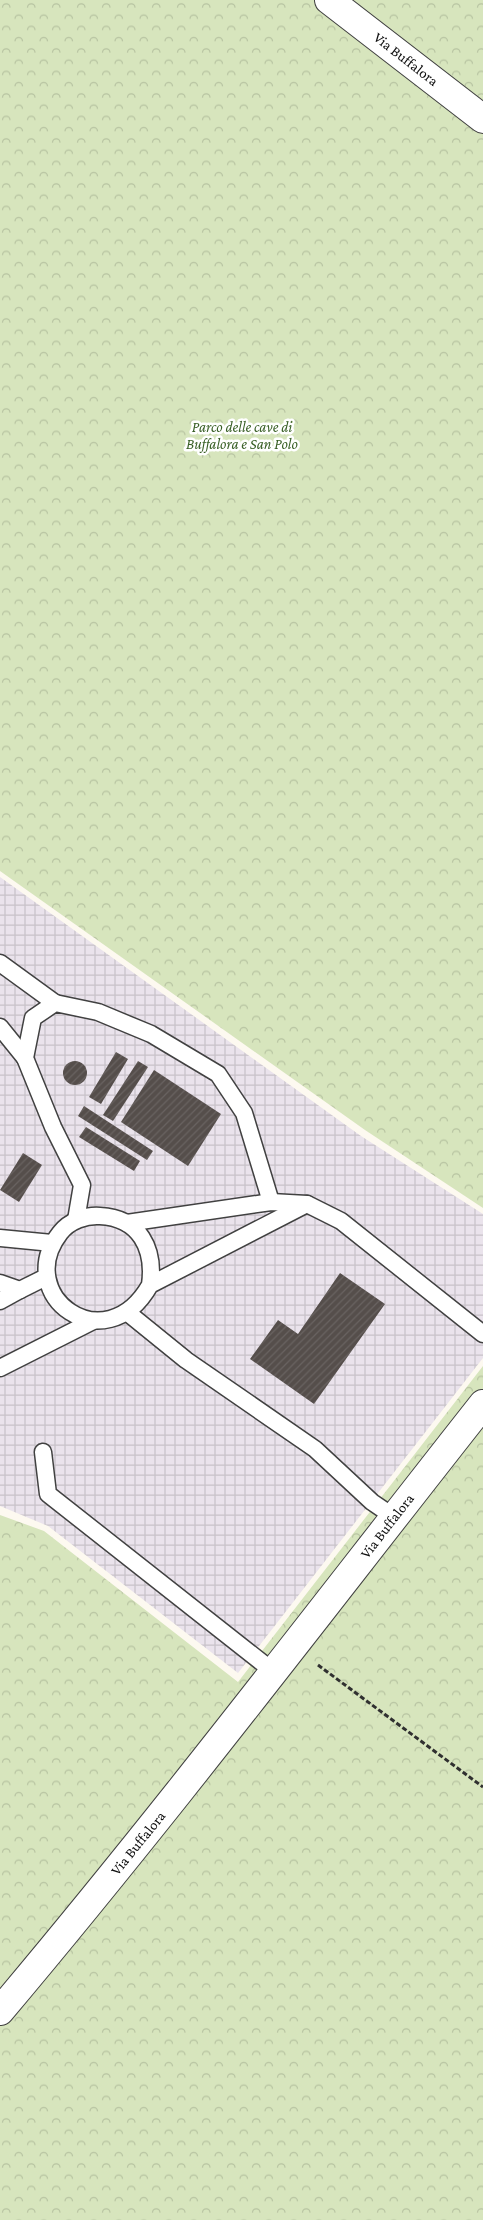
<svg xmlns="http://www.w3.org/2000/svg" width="483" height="2220" viewBox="0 0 483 2220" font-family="'Crimson Pro',serif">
<defs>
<pattern id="industrial-grid" width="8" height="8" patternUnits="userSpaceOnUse" patternTransform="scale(1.25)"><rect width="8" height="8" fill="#eae3ec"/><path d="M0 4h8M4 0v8" fill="none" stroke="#c8c2c9"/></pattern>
<pattern id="park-crowns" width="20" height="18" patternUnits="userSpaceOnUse" patternTransform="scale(1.25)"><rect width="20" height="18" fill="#d7e5bd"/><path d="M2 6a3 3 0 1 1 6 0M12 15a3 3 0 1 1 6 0" fill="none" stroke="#b7c3a1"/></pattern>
<pattern id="building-hatch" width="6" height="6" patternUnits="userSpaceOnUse" patternTransform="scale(1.25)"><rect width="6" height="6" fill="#554e4b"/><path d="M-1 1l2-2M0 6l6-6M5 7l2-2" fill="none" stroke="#696361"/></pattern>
</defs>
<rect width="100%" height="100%" fill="#fdf9f0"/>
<path fill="url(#industrial-grid)" d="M0,877L361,1136L483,1214V1358L238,1673L48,1526L0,1506Z"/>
<g fill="url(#park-crowns)">
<path d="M0,0H483V1208L365,1130L0,871Z"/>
<path d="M483,1366V2220H0V1515L44,1531L238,1682Z"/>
</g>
<g fill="url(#building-hatch)">
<path d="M116,1052L128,1059L101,1104L89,1097Z"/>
<path d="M138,1061L148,1067L113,1121L103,1115Z"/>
<circle cx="75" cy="1073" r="12"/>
<path d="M154,1070L221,1114L188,1166L121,1122Z"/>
<path d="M84,1106L153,1151L147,1160L78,1116Z"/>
<path d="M86,1127L140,1161L134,1171L79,1137Z"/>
<path d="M23,1153L42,1165L19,1202L0,1190Z"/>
<path d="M340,1273L385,1304L314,1404L250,1359L278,1320L298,1334Z"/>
</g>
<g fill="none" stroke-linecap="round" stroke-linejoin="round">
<defs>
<g id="service">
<path d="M0,963L55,1003"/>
<path d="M0,1027L25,1058"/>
<path d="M76,1220L82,1185L53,1127L25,1058L33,1018L55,1003L98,1012L151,1034L218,1074L244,1113L271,1202"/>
<path d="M127,1223L271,1202L307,1204L341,1221L483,1334"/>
<path d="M0,1238L52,1243"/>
<path d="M0,1283L20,1290L46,1277"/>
<path d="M150,1285C155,1249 140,1218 100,1216C86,1215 69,1221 60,1233C12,1295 105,1364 150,1285L307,1204"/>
<path d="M0,1301L20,1290"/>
<path d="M128,1313L186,1360L315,1449L372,1502L394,1517"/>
<path d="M0,1368L93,1321"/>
<path d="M43,1452L48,1494L274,1672"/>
</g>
<g id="minor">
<path d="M329,0L483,119"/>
<path d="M0,2011C167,1813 323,1607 483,1404"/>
</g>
</defs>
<use href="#service" stroke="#414141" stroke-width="19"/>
<use href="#minor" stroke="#414141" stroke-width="30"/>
<path stroke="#303030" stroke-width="3" stroke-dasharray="5 2.5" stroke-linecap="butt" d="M318,1665L483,1787"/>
<use href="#service" stroke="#fff" stroke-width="16"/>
<use href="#minor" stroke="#fff" stroke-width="28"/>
</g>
<g text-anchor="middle" stroke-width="5" stroke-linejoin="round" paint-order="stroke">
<g font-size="15" fill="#0e0e0e" stroke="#fff">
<text transform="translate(406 59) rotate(38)" y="5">Via Buffalora</text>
<text transform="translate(387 1526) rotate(-52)" y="5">Via Buffalora</text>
<text transform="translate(138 1843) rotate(-51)" y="5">Via Buffalora</text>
</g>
<g font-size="15" font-style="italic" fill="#385f25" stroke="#fff">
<text x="242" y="432">Parco delle cave di<tspan x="242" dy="17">Buffalora e San Polo</tspan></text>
</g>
</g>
</svg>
